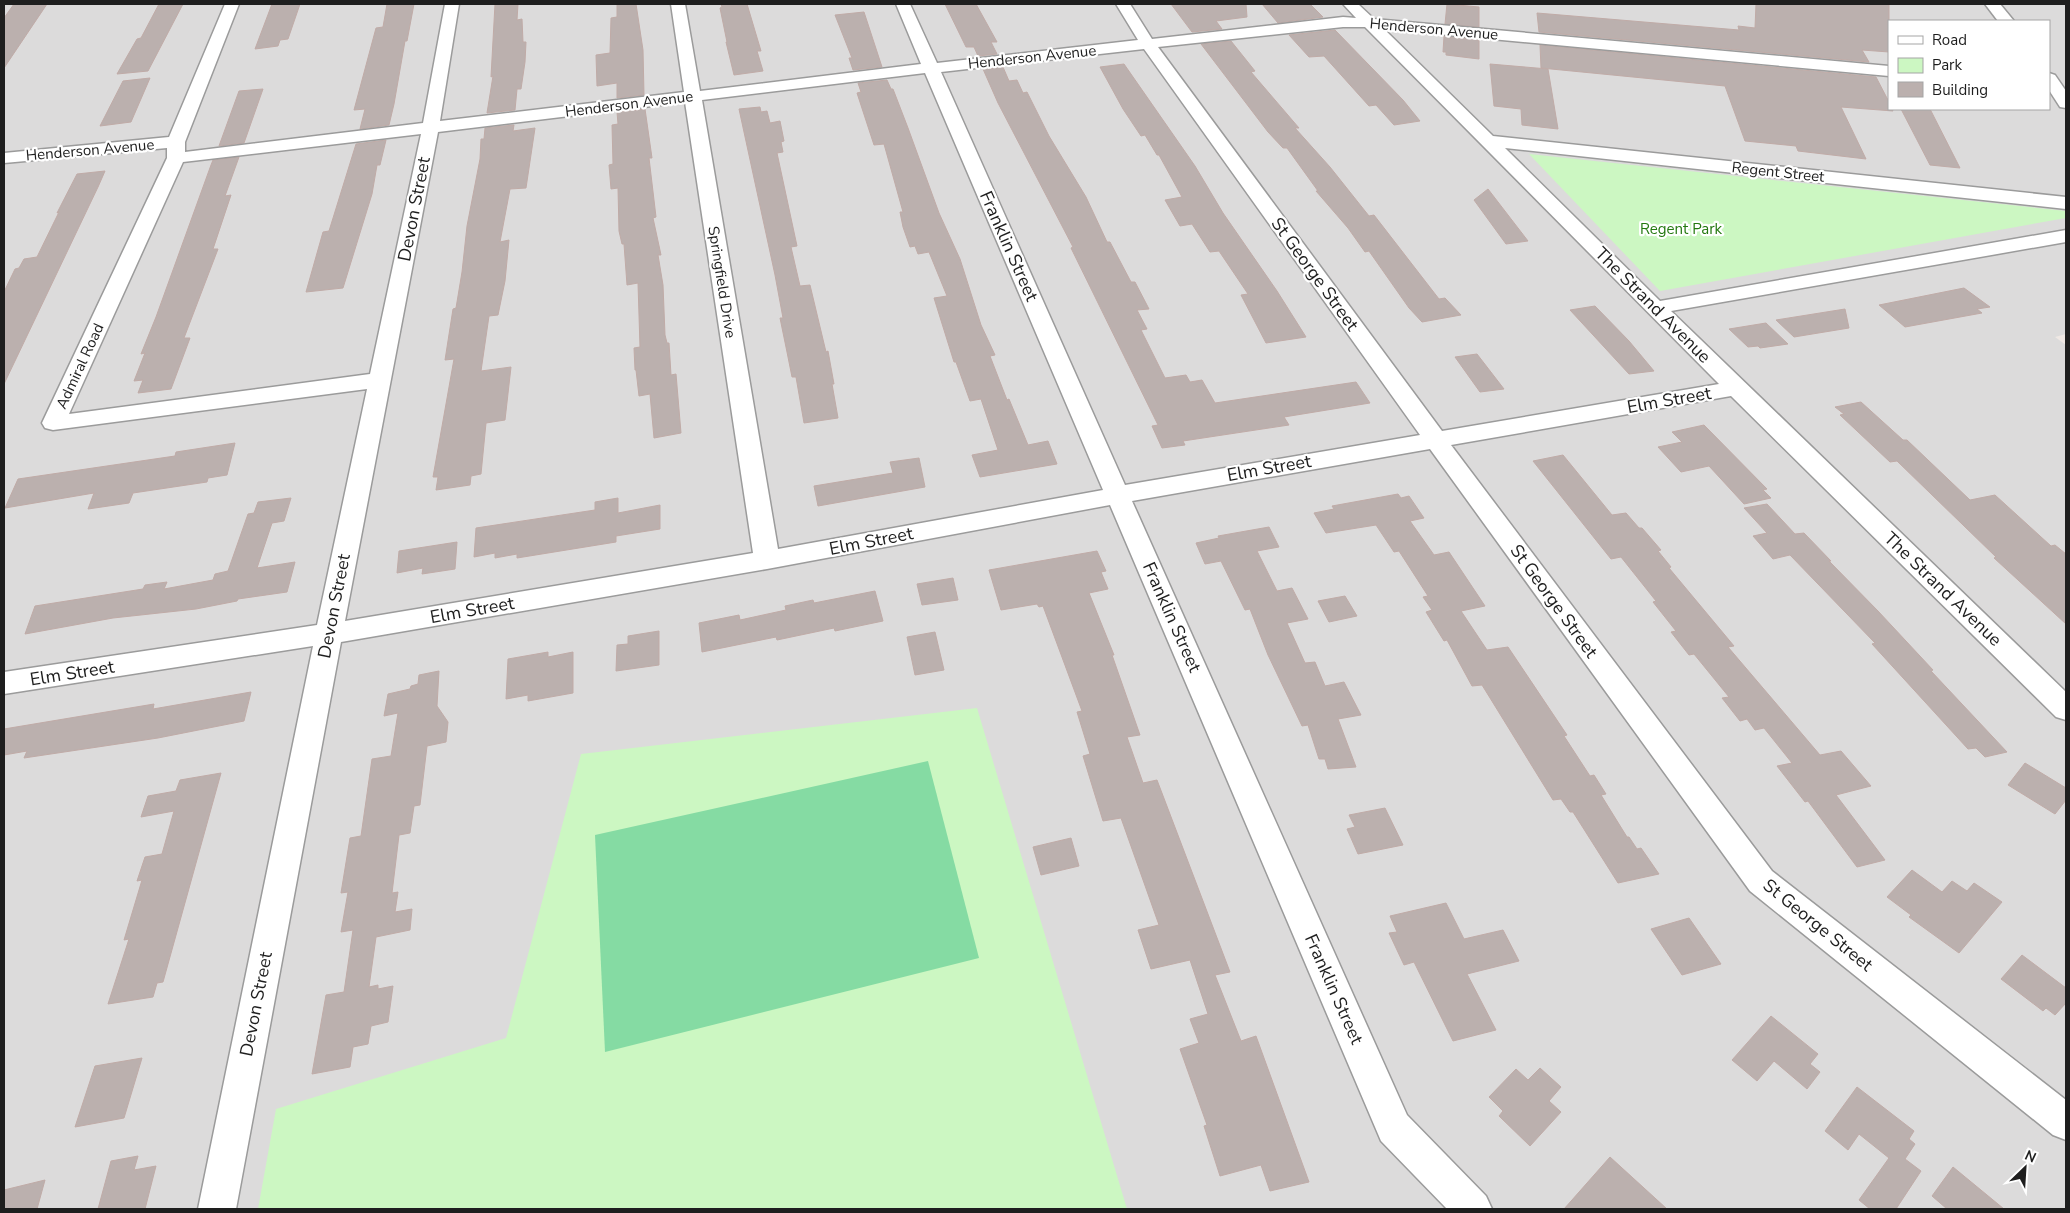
<svg xmlns="http://www.w3.org/2000/svg" width="2070" height="1213" viewBox="0 0 2070 1213" font-family="'Nunito Sans',sans-serif">
<rect width="100%" height="100%" fill="#efe8e4"/>
<path fill="#dcdbdb" fill-rule="evenodd" d="M4,4H2066V334L2055,337L2066,345V1209H4ZM1889,21H2049V109H1889Z"/>
<g fill="#ccf7c2">
<path d="M1529,154L2066,211V218L1660,291Z"/>
<path d="M977,708L1127,1209H258L276,1109L506,1038L581,754Z"/>
</g>
<path fill="#85dba3" d="M928,761L979,958L605,1052L595,835Z"/>
<g fill="#bbb0ae" stroke="#c0aba7">
<path d="M14,4H47L4,68V18Z"/>
<path d="M159,4H183L148,71L117,74L137,39L141,38Z"/>
<path d="M272,4H300L288,39L280,40L278,46L255,49Z"/>
<path d="M387,4H414L407,41H405L394,104L389,125L360,129L365,109L354,110L376,28L383,27Z"/>
<path d="M495,4H518L517,20L522,19L523,42H526L525,62L521,89H517L515,110L487,113L493,76L491,77Z"/>
<path d="M617,4H636L643,50L644,95L617,98V83L597,86L596,55L610,53L611,18L617,17Z"/>
<path d="M721,4H747L761,51H757L763,71L734,75L726,42H727L720,8L722,7Z"/>
<path d="M945,4H976L997,42H991L997,54L978,56L974,47H966Z"/>
<path d="M1171,4H1246L1247,17L1216,21L1222,29L1192,32Z"/>
<path d="M1262,4H1310L1323,17L1278,23Z"/>
<path d="M1447,4L1479,7V27L1445,24Z"/>
<path d="M1756,4H1889V52L1862,50L1869,62L1539,32L1537,13L1739,30L1738,26L1755,28Z"/>
<path d="M864,12L882,67L853,70L849,58H852L835,15Z"/>
<path d="M1335,30L1403,100L1420,121L1394,125L1376,105L1369,106L1324,56L1309,57L1289,35Z"/>
<path d="M1444,36L1479,40V59L1446,55V52H1443Z"/>
<path d="M1231,41L1255,71L1251,72L1299,128H1295L1330,167L1369,216L1374,215L1439,299L1445,298L1461,315L1422,322L1409,308L1369,251L1365,252L1348,228L1316,191H1318L1287,148H1283L1268,132L1201,44Z"/>
<path d="M1540,45L1876,77L1889,102V109H1892L1893,111L1841,107L1866,159L1798,151L1796,146L1745,141L1725,86L1541,68Z"/>
<path d="M1124,64L1195,166L1223,213L1277,291L1306,337L1266,343L1241,295L1248,294L1219,251L1210,252L1192,224L1180,226L1165,200L1182,197L1159,155H1157L1145,135L1141,136L1123,109L1100,67Z"/>
<path d="M1490,64L1548,69L1558,129L1522,125L1521,109L1494,106Z"/>
<path d="M1003,67L1009,81L1017,80L1023,93L1027,92L1049,136L1086,197L1107,242H1110L1131,282H1135L1149,309L1137,310L1147,329L1141,330L1165,378L1186,375L1190,382L1202,380L1215,403L1356,382L1370,403L1284,417L1289,425L1183,441L1185,445L1162,448L1152,426L1158,425L1071,248L1073,247L998,103L983,69Z"/>
<path d="M150,78L131,122L100,126L123,81Z"/>
<path d="M887,80L891,89H893L908,128L939,213L960,259L981,325L995,355L990,356L1007,400L1009,399L1028,445L1048,441L1057,464L980,477L972,455L998,450L981,399L970,401L956,362H954L934,298L947,296L929,252L918,254L915,246L910,247L903,227L900,212H903L884,144L874,145L857,93L861,92L858,83Z"/>
<path d="M263,89L244,143L219,146L239,91Z"/>
<path d="M760,107L761,112L767,111L770,123L780,121L784,141L781,142L783,152L777,153L797,246L791,247L800,286L810,285L826,352L828,351L834,384H832L838,418L804,423L796,377H792L787,352L780,318H783L775,275L739,109Z"/>
<path d="M645,109L652,158H649L656,217L653,218L661,255H658L663,285L665,335L667,343H669L671,375L676,374L681,433L654,438L650,394L639,396L636,370H635L634,348L640,347L638,283L627,285L624,244H622L619,231L618,188L611,189L609,165L613,164L612,125L618,124L617,112Z"/>
<path d="M1901,109H1930L1960,168L1930,165Z"/>
<path d="M514,125L513,131L535,128L526,188L510,189L500,242L509,240L505,281L498,315L489,316L481,371L511,367L505,420L486,423L481,474L471,476L470,485L436,490L438,477H433L454,359L445,360L453,309L456,308L462,272L467,226L480,159L481,139H484L485,128Z"/>
<path d="M386,140L380,165H377L372,194L343,288L306,292L323,232L329,231L356,144Z"/>
<path d="M239,157L225,196L231,195L213,249H218L184,338H190L171,389L138,393L143,380L134,381L145,353L141,354L156,317L211,165L213,160Z"/>
<path d="M105,171L98,187L4,384V292L15,269L19,268L24,259L37,257L59,212L57,213L77,174Z"/>
<path d="M1488,189L1528,241L1506,244L1474,200Z"/>
<path d="M1964,288L1990,307L1977,309L1982,313L1905,327L1879,305Z"/>
<path d="M1595,306L1629,341L1654,371L1629,374L1570,310Z"/>
<path d="M1845,309L1849,328L1794,337L1776,320Z"/>
<path d="M1766,323L1788,344L1760,348L1758,346L1748,347L1729,329Z"/>
<path d="M1477,354L1504,389L1480,392L1455,357Z"/>
<path d="M1861,402L1903,440H1907L1970,500L1995,495L2051,546L2055,545L2066,554V624L1994,558L1996,557L1897,461L1890,462L1840,415L1844,414L1835,407Z"/>
<path d="M1704,425L1767,489L1763,490L1771,498L1744,504L1709,466L1681,472L1658,447L1682,442L1672,432Z"/>
<path d="M235,443L227,475L208,478L207,482L133,493L129,503L88,509L94,493L5,508L18,479L175,456L176,452Z"/>
<path d="M1563,455L1612,515L1626,513L1639,528H1642L1661,550L1658,551L1671,567L1669,568L1734,646L1728,647L1820,755L1841,751L1871,786L1836,795L1885,860L1857,867L1808,801L1805,802L1777,766L1792,763L1764,728L1755,730L1747,719L1740,721L1722,698L1729,697L1694,654L1689,655L1671,632L1676,631L1653,602L1656,601L1621,557L1611,559L1533,461Z"/>
<path d="M919,458L925,487L818,506L814,486L893,473L890,462Z"/>
<path d="M1398,494L1401,498L1409,496L1424,518L1410,521L1434,555L1449,552L1485,606L1461,611L1487,650L1508,647L1567,735L1564,736L1590,776L1594,775L1606,794L1601,795L1627,837H1629L1637,849L1641,848L1659,874L1618,883L1573,812H1570L1561,799L1553,800L1482,685L1472,686L1447,640L1444,641L1426,612L1432,610L1423,597L1428,596L1399,551L1394,552L1376,525L1326,533L1314,513L1334,509L1332,506Z"/>
<path d="M291,498L284,521L272,523L257,568L295,562L287,592L238,599L237,601L196,609L113,618L25,634L35,606L143,589L145,585L167,582L164,589L213,580L215,574L228,571L248,514L254,513L258,502Z"/>
<path d="M618,498V513L660,505V529L616,536V542L517,558V554L495,558V553L474,557L476,528L595,510V502Z"/>
<path d="M1767,504L1795,534L1804,533L1831,561H1829L1878,611L1933,670L1931,671L2007,752L1985,757L1976,748L1968,749L1872,644L1875,643L1790,555L1773,559L1753,536L1767,533L1744,508Z"/>
<path d="M1269,527L1279,547L1257,551L1277,591L1292,588L1308,619L1287,623L1305,663L1315,662L1325,686L1344,682L1361,715L1338,719L1356,767L1328,769L1325,759H1319L1308,725L1302,726L1268,655L1250,609L1245,610L1221,561L1205,564L1196,543L1219,538L1218,536Z"/>
<path d="M457,542L455,569L422,574L423,568L397,573L399,551Z"/>
<path d="M1097,551L1106,571L1101,572L1108,589L1089,593L1114,655H1112L1140,735L1127,737L1143,783L1157,780L1230,972L1215,975L1241,1041L1256,1036L1309,1182L1270,1191L1261,1165L1220,1176L1204,1126L1207,1125L1180,1049L1199,1043L1190,1019L1208,1014L1190,960L1151,969L1138,930L1159,925L1121,818L1103,821L1083,756L1090,754L1077,712L1082,711L1043,606L1039,607L1037,604L1001,610L989,570Z"/>
<path d="M953,578L958,600L922,605L917,584Z"/>
<path d="M875,591L883,621L835,631L834,628L777,640L776,637L702,652L699,623L739,615L740,620L786,610L785,606L813,600L814,603Z"/>
<path d="M1345,596L1357,616L1329,622L1318,601Z"/>
<path d="M659,631V665L616,671L617,645L628,644V636Z"/>
<path d="M935,632L944,670L915,675L907,637Z"/>
<path d="M548,652V657L573,652V693L528,701V695L506,699L508,659Z"/>
<path d="M439,671L437,706L448,722L446,742L427,746L420,805L414,806L410,833L399,835L392,893L398,892L395,912L412,909L410,930L376,937L369,987L378,985V989L393,986L388,1022L371,1026L368,1044L353,1047L350,1067L312,1074L326,995L344,992L353,930L341,932L348,892L341,893L350,838L361,836L372,759L391,756L398,713L384,716L388,694L410,689L411,686L418,684L419,675Z"/>
<path d="M251,692L244,721L158,738L24,758L27,751L4,755V729L154,704L153,709Z"/>
<path d="M2025,763L2066,788V800L2055,814L2008,785Z"/>
<path d="M221,773L163,982L157,983L153,997L108,1004L129,939L124,940L142,880L137,881L145,857L162,854L174,811L141,817L148,796L176,791L180,780Z"/>
<path d="M1385,808L1403,845L1358,854L1347,829L1355,827L1349,815Z"/>
<path d="M1071,838L1079,866L1041,875L1033,847Z"/>
<path d="M1912,870L1942,892L1952,881L1967,891L1974,883L2002,902L1959,953L1909,917L1911,915L1887,897Z"/>
<path d="M1446,903L1464,939L1503,930L1519,961L1467,974L1496,1030L1453,1041L1414,962L1404,965L1389,933L1397,932L1390,916Z"/>
<path d="M1689,918L1721,964L1682,975L1651,929Z"/>
<path d="M2022,955L2066,988V1003L2055,1015L2046,1008L2043,1011L2001,979Z"/>
<path d="M1771,1016L1818,1054L1810,1064L1820,1072L1807,1089L1774,1061L1757,1081L1732,1060Z"/>
<path d="M142,1058L124,1118L75,1127L95,1066Z"/>
<path d="M1540,1068L1561,1087L1549,1101L1561,1112L1530,1146L1499,1116L1503,1111L1489,1097L1516,1069L1528,1080Z"/>
<path d="M1857,1087L1914,1131L1909,1139L1915,1144L1905,1159L1921,1171L1896,1209H1870L1859,1200L1889,1158L1859,1134L1848,1150L1825,1131Z"/>
<path d="M138,1156L134,1170L156,1166L145,1209H98L111,1161Z"/>
<path d="M1610,1157L1667,1209H1564Z"/>
<path d="M1953,1167L2004,1209H1947L1932,1196Z"/>
<path d="M45,1180L37,1209H4V1190Z"/>
</g>
<g fill="none" stroke-linecap="round" stroke-linejoin="round">
<defs>
<g id="minor">
<path d="M225,4H239L185,142V152L423,123L445,4H459L440,121L684,92L671,4H685L700,91L921,64L896,4H910L937,63L1138,40L1116,4H1130L1152,39L1343,17L1356,18L1343,4H1358L1374,19L1889,66V76L1384,29L1493,136L2066,197V209L1505,148L1660,301L2066,230V242L1671,311L2066,692V720L2056,717L1731,396L1451,445L1772,871L2066,1100V1140L2053,1135L1750,891L1430,449L1132,501L1407,1115L1486,1196L1492,1209H1447L1381,1141L1110,505L767,569L341,642L236,1209H198L313,646L4,694V672L317,625L367,389L53,430L45,428L42,423L167,158V148L4,163V153L169,137ZM1343,27H1365L1719,384L1442,431L1158,47ZM1144,49L1420,435L1125,485L941,72ZM925,73L1103,490L778,549L702,100ZM685,102L753,553L345,621L438,132ZM421,134L370,374L69,414L183,162Z"/>
<path d="M1985,4H2000L2014,21H1998Z"/>
<path d="M2049,73L2055,75L2066,91V108L2060,107L2049,90Z"/>
</g>
</defs>
<use href="#minor" stroke="#9b9b9b" stroke-width="3"/>
<use href="#minor" fill="#fff" fill-rule="evenodd"/>
</g>
<g text-anchor="middle" stroke-width="4.5" stroke-linejoin="round" paint-order="stroke">
<g font-size="15" fill="#1e1e1e" stroke="#fff">
<text transform="translate(1434 29) rotate(5)" y="5">Henderson Avenue</text>
<text transform="translate(1032 57) rotate(-6)" y="5">Henderson Avenue</text>
<text transform="translate(629 104) rotate(-7)" y="5">Henderson Avenue</text>
<text transform="translate(90 150) rotate(-5)" y="5">Henderson Avenue</text>
<text transform="translate(1778 172) rotate(6)" y="5">Regent Street</text>
<text transform="translate(722 282) rotate(81)" y="5">Springfield Drive</text>
<text transform="translate(80 366) rotate(-65)" y="5">Admiral Road</text>
</g>
<g font-size="15" fill="#23780f" stroke="#fff">
<text x="1681" y="234">Regent Park</text>
</g>
<g font-size="18" fill="#1e1e1e" stroke="#fff">
<text transform="translate(414 209) rotate(-79)" y="6">Devon Street</text>
<text transform="translate(1009 246) rotate(66)" y="6">Franklin Street</text>
<text transform="translate(1315 274) rotate(54)" y="6">St George Street</text>
<text transform="translate(1653 305) rotate(45)" y="6">The Strand Avenue</text>
<text transform="translate(1669 400) rotate(-10)" y="6">Elm Street</text>
<text transform="translate(1269 468) rotate(-10)" y="6">Elm Street</text>
<text transform="translate(871 541) rotate(-11)" y="6">Elm Street</text>
<text transform="translate(1943 589) rotate(44)" y="6">The Strand Avenue</text>
<text transform="translate(1554 601) rotate(54)" y="6">St George Street</text>
<text transform="translate(334 606) rotate(-79)" y="6">Devon Street</text>
<text transform="translate(472 610) rotate(-10)" y="6">Elm Street</text>
<text transform="translate(1172 617) rotate(66)" y="6">Franklin Street</text>
<text transform="translate(72 673) rotate(-9)" y="6">Elm Street</text>
<text transform="translate(1818 925) rotate(39)" y="6">St George Street</text>
<text transform="translate(1334 989) rotate(66)" y="6">Franklin Street</text>
<text transform="translate(256 1004) rotate(-79)" y="6">Devon Street</text>
</g>
</g>
<rect width="2070" height="1213" fill="none" stroke="#1e1e1e" stroke-width="10"/>
<rect x="1888" y="20" width="162" height="90" fill="#ffffff" stroke="#a5a5a5"/>
<rect x="1898" y="36" width="25" height="8" fill="#ffffff" stroke="#a5a5a5"/>
<text x="1932" y="45" font-size="15" fill="#1e1e1e">Road</text>
<rect x="1898" y="58" width="25" height="15" fill="#ccf7c2" stroke="#a5a5a5"/>
<text x="1932" y="70" font-size="15" fill="#1e1e1e">Park</text>
<rect x="1898" y="82" width="25" height="15" fill="#bbb0ae" stroke="#a5a5a5"/>
<text x="1932" y="95" font-size="15" fill="#1e1e1e">Building</text>
<g transform="translate(2025 1168) rotate(25)" stroke="#ffffff" stroke-width="4" paint-order="stroke">
<path d="M0-4L9 19L0 12L-9 19Z" fill="#1e1e1e"/>
<text y="-8" font-size="14" font-weight="bold" text-anchor="middle" fill="#1e1e1e">N</text>
</g>
</svg>
